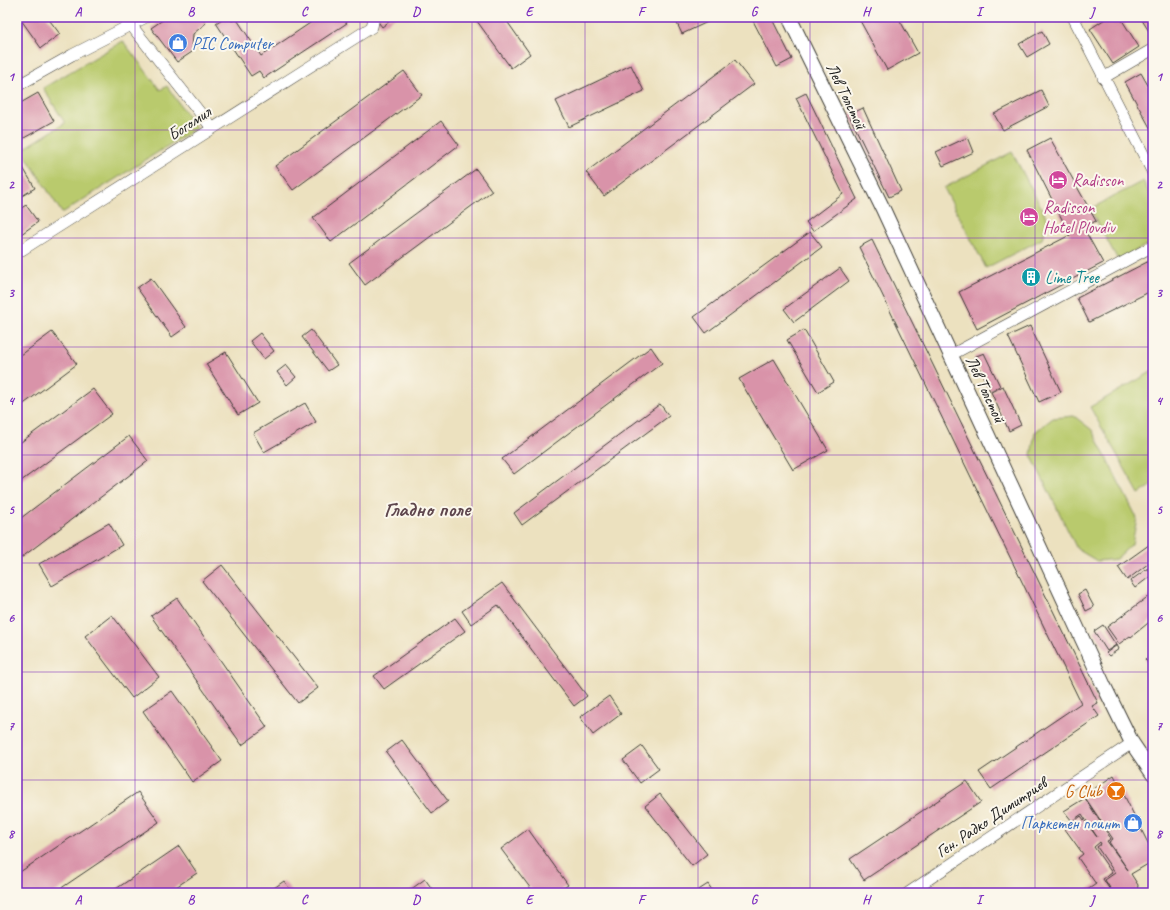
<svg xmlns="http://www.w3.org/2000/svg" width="1170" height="910" viewBox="0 0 1170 910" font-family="Caveat,sans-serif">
<rect width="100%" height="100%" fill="#fbf7ec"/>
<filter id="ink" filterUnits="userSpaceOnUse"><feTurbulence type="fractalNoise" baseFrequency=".025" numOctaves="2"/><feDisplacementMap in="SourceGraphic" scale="8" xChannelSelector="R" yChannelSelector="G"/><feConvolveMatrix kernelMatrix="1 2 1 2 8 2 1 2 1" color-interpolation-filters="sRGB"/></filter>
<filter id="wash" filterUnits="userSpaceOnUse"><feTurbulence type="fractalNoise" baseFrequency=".012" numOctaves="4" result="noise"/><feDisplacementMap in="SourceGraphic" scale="16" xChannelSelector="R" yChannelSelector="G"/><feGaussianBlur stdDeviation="0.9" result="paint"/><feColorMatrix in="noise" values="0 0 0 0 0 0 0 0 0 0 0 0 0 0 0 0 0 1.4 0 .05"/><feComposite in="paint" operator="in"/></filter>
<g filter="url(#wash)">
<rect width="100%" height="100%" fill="#ece1bf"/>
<g fill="#b9ca6d" stroke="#6a7344">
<path d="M123,41L160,90L167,86L196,128L62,213L22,150L65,123L43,88Z"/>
<path d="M1012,152L1048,220L1042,239L986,268L944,188Z"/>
<path d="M1143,181L1153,200V242L1118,260L1090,209Z"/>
<path d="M1153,371V485L1139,494L1090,407Z"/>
<path d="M1074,416L1092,430L1137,518L1132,544L1116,559L1097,561L1077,549L1031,455L1035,432L1053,418Z"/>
</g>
<g id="blocks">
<g fill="#d993a9">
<path d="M19,17H47L60,34L41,48Z"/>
<path d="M167,17H201L206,23L193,34L192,52L177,62L151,28Z"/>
<path d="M225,17H230L232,21L236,18L261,56L319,17H343L347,23L264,78L259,71L251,76L216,23Z"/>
<path d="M378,17H395L382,27L376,19Z"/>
<path d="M474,17H504L530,54L511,68Z"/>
<path d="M674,17H718L682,34Z"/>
<path d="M751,17H771L792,59L777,67Z"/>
<path d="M858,17H898L918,53L887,70Z"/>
<path d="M1108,17H1120L1139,47L1113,64L1090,29Z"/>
<path d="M1140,17H1153V35L1152,36Z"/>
<path d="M1042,31L1049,44L1027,57L1019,44Z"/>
<path d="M735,60L754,84L604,196L586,172Z"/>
<path d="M631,65L644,91L569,127L556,101Z"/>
<path d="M404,71L422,95L293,190L275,166Z"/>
<path d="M1141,73L1153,94V133L1125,82Z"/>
<path d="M1041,90L1049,106L1003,130L994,114Z"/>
<path d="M38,93L54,121L17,142V105Z"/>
<path d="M806,93L857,199L813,231L806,222L843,194L796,98Z"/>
<path d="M863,108L901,191L889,197L849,115Z"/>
<path d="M441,121L459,145L331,242L313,218Z"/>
<path d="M968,137L974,152L943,166L936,152Z"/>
<path d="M1050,138L1096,221L1083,227L1103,263L977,329L959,292L1070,235L1027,150Z"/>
<path d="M19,161L35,188L17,199V162Z"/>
<path d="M476,169L492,191L365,285L349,263Z"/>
<path d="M26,205L38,222L17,237V211Z"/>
<path d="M810,232L822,247L706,333L694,317Z"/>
<path d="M872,240L1098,703L1092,706L1099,716L991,789L979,772L1081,703L859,247Z"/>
<path d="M1153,259V290L1089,322L1077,298Z"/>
<path d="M840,268L849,281L794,322L784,309Z"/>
<path d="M151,278L186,327L172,337L137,288Z"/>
<path d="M1030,326L1061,392L1039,402L1008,336Z"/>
<path d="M311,330L337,365L328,371L302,337Z"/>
<path d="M804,330L834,382L818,392L787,340Z"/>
<path d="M52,332L77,364L17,409V358Z"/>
<path d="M260,333L274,351L264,359L250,341Z"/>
<path d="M651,347L662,363L514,474L502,459Z"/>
<path d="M226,352L258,403L238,415L206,364Z"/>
<path d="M984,353L1000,386L990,391L974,357Z"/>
<path d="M774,359L828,450L793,470L739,379Z"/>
<path d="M286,365L296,377L287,385L277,372Z"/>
<path d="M1003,386L1021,425L1009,431L991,392Z"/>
<path d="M93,389L112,414L17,484V445Z"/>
<path d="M305,403L316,422L264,452L253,433Z"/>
<path d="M660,404L669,416L522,525L514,513Z"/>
<path d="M129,436L148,461L21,558L17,553V521Z"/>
<path d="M109,523L122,545L52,586L39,564Z"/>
<path d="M1153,542V560L1127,580L1118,567Z"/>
<path d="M222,565L318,688L298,703L202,581Z"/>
<path d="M1148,568L1152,575L1135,588L1130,581Z"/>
<path d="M502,583L587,696L574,706L498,605L471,624L462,611Z"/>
<path d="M1085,590L1094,607L1086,611L1078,594Z"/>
<path d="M1153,593V619L1131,637L1130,636L1119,644L1107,627Z"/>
<path d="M177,598L267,727L242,745L151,616Z"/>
<path d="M112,615L159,677L132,698L85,636Z"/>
<path d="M455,618L465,631L384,689L374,676Z"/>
<path d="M1103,625L1116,645L1107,651L1094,631Z"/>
<path d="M1117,645L1119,649L1109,656L1106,653Z"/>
<path d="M1153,652V669L1145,659Z"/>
<path d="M172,691L222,761L192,782L143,711Z"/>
<path d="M609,696L621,714L593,735L580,717Z"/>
<path d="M402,740L448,801L432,813L386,752Z"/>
<path d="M642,746L659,769L640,783L623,760Z"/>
<path d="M1114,775L1153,853V861L1131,874L1138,885L1137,893H1113L1105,880L1115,873L1097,847L1101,844L1100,842L1094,847L1112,873L1103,879L1112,893H1083L1096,884L1078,858L1083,854L1065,829L1081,816L1097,837L1082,814L1072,821L1064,811L1085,798L1111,839L1107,841L1128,870L1109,842L1113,839L1084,796Z"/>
<path d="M967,781L981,802L864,880L850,859Z"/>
<path d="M138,792L159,822L54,893H17V874Z"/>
<path d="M660,794L707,854L692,866L645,806Z"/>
<path d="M528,829L568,885L557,893H534L501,849Z"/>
<path d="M179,846L197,873L167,893H110Z"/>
<path d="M425,879L432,889L426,893H406Z"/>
<path d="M284,881L293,893H267Z"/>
<path d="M708,884L714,893H694Z"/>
</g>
</g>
</g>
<g filter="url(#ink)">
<use href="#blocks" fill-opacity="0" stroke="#3b3a34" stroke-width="1"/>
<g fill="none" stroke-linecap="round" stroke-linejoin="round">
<defs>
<g id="minor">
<path d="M1073,17L1153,173"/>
<path d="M131,25L212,128"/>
<path d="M1103,78L1153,49"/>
<path d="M17,86L72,55L146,17"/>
<path d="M17,253L372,27L374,17"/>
<path d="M951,355L1153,246"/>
<path d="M908,893L1132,743"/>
</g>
<path id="tertiary" d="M789,17L883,209L1104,686L1132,743L1153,774"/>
</defs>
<use href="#minor" stroke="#3b3a34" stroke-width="12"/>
<use href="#tertiary" stroke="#3b3a34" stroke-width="16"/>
<use href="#minor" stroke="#fff" stroke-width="11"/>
<use href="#tertiary" stroke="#fff" stroke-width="14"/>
</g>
</g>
<path fill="none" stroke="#7b2cbf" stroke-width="1" stroke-opacity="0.55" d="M135,17V893M247,17V893M360,17V893M472,17V893M585,17V893M698,17V893M810,17V893M923,17V893M1035,17V893M17,130H1153M17,238H1153M17,347H1153M17,455H1153M17,563H1153M17,672H1153M17,780H1153"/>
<defs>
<symbol id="shop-disc" viewBox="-11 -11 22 22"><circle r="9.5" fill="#3f7fe0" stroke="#fbf7ec"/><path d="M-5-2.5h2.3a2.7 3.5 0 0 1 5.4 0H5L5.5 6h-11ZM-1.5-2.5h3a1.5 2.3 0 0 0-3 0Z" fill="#fff"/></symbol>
<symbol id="hotel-disc" viewBox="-11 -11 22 22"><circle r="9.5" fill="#d1479c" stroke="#fbf7ec"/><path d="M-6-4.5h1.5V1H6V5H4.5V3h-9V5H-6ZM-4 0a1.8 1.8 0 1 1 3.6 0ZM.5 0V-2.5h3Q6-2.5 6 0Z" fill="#fff"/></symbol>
<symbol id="building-disc" viewBox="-11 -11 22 22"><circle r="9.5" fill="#0f9aa8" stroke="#fbf7ec"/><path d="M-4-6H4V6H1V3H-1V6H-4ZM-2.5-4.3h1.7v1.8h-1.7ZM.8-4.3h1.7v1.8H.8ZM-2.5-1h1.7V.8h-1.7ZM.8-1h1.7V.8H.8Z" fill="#fff"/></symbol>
<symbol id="bar-disc" viewBox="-11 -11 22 22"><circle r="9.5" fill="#e8710a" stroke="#fbf7ec"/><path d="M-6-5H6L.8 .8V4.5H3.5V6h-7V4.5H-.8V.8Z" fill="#fff"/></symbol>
</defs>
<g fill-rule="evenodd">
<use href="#shop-disc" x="167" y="32" width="22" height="22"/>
<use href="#hotel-disc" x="1047" y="169" width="22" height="22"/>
<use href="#hotel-disc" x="1018" y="206" width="22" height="22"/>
<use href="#building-disc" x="1020" y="266" width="22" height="22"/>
<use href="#bar-disc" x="1105" y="780" width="22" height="22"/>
<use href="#shop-disc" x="1122" y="812" width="22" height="22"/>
</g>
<g text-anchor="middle" stroke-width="4" stroke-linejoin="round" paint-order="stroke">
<g font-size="17" fill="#366cbe" stroke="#fbf7ec" text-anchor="start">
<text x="192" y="49">PIC Computer</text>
<text x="1119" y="829" text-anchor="end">Паркетен поинт</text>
</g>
<g font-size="17" fill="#1c1c1c" stroke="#fbf7ec">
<text transform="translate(847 96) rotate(64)" y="6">Лев Толстой</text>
<text transform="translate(189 123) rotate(-33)" y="6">Богомил</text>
<text transform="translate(986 389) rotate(65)" y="6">Лев Толстой</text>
<text transform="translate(991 817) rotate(-34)" y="6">Ген. Радко Димитриев</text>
</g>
<g font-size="17" fill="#b23c85" stroke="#fbf7ec" text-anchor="start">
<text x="1072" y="186">Radisson</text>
<text x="1043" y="213">Radisson<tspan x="1043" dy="20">Hotel Plovdiv</tspan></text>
</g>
<g font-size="17" fill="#0d838f" stroke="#fbf7ec" text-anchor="start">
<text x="1045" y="283">Lime Tree</text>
</g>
<g font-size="17" fill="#c56008" stroke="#fbf7ec" text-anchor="end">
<text x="1102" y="797">G Club</text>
</g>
<g font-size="21" font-weight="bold" fill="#5e464d" stroke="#fbf7ec">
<text x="427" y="516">Гладно поле</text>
</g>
</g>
<rect width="1170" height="910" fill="none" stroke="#fbf7ec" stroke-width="44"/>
<rect x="22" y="22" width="1126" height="866" fill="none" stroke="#7b2cbf" stroke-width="1.5"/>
<g font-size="13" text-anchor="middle" font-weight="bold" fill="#7b2cbf">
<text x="78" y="16">A</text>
<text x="191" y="16">B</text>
<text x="304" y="16">C</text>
<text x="416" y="16">D</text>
<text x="529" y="16">E</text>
<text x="641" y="16">F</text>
<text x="754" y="16">G</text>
<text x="866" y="16">H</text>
<text x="979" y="16">I</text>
<text x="1092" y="16">J</text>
<text x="11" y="81">1</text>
<text x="1159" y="81">1</text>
<text x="11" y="189">2</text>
<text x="1159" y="189">2</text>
<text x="11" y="297">3</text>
<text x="1159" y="297">3</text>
<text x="11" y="405">4</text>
<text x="1159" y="405">4</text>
<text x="11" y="514">5</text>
<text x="1159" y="514">5</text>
<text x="11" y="622">6</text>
<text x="1159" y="622">6</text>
<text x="11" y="730">7</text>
<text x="1159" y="730">7</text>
<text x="11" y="838">8</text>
<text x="1159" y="838">8</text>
<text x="78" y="904">A</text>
<text x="191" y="904">B</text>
<text x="304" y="904">C</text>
<text x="416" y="904">D</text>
<text x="529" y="904">E</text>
<text x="641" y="904">F</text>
<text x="754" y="904">G</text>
<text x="866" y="904">H</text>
<text x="979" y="904">I</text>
<text x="1092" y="904">J</text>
</g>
</svg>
